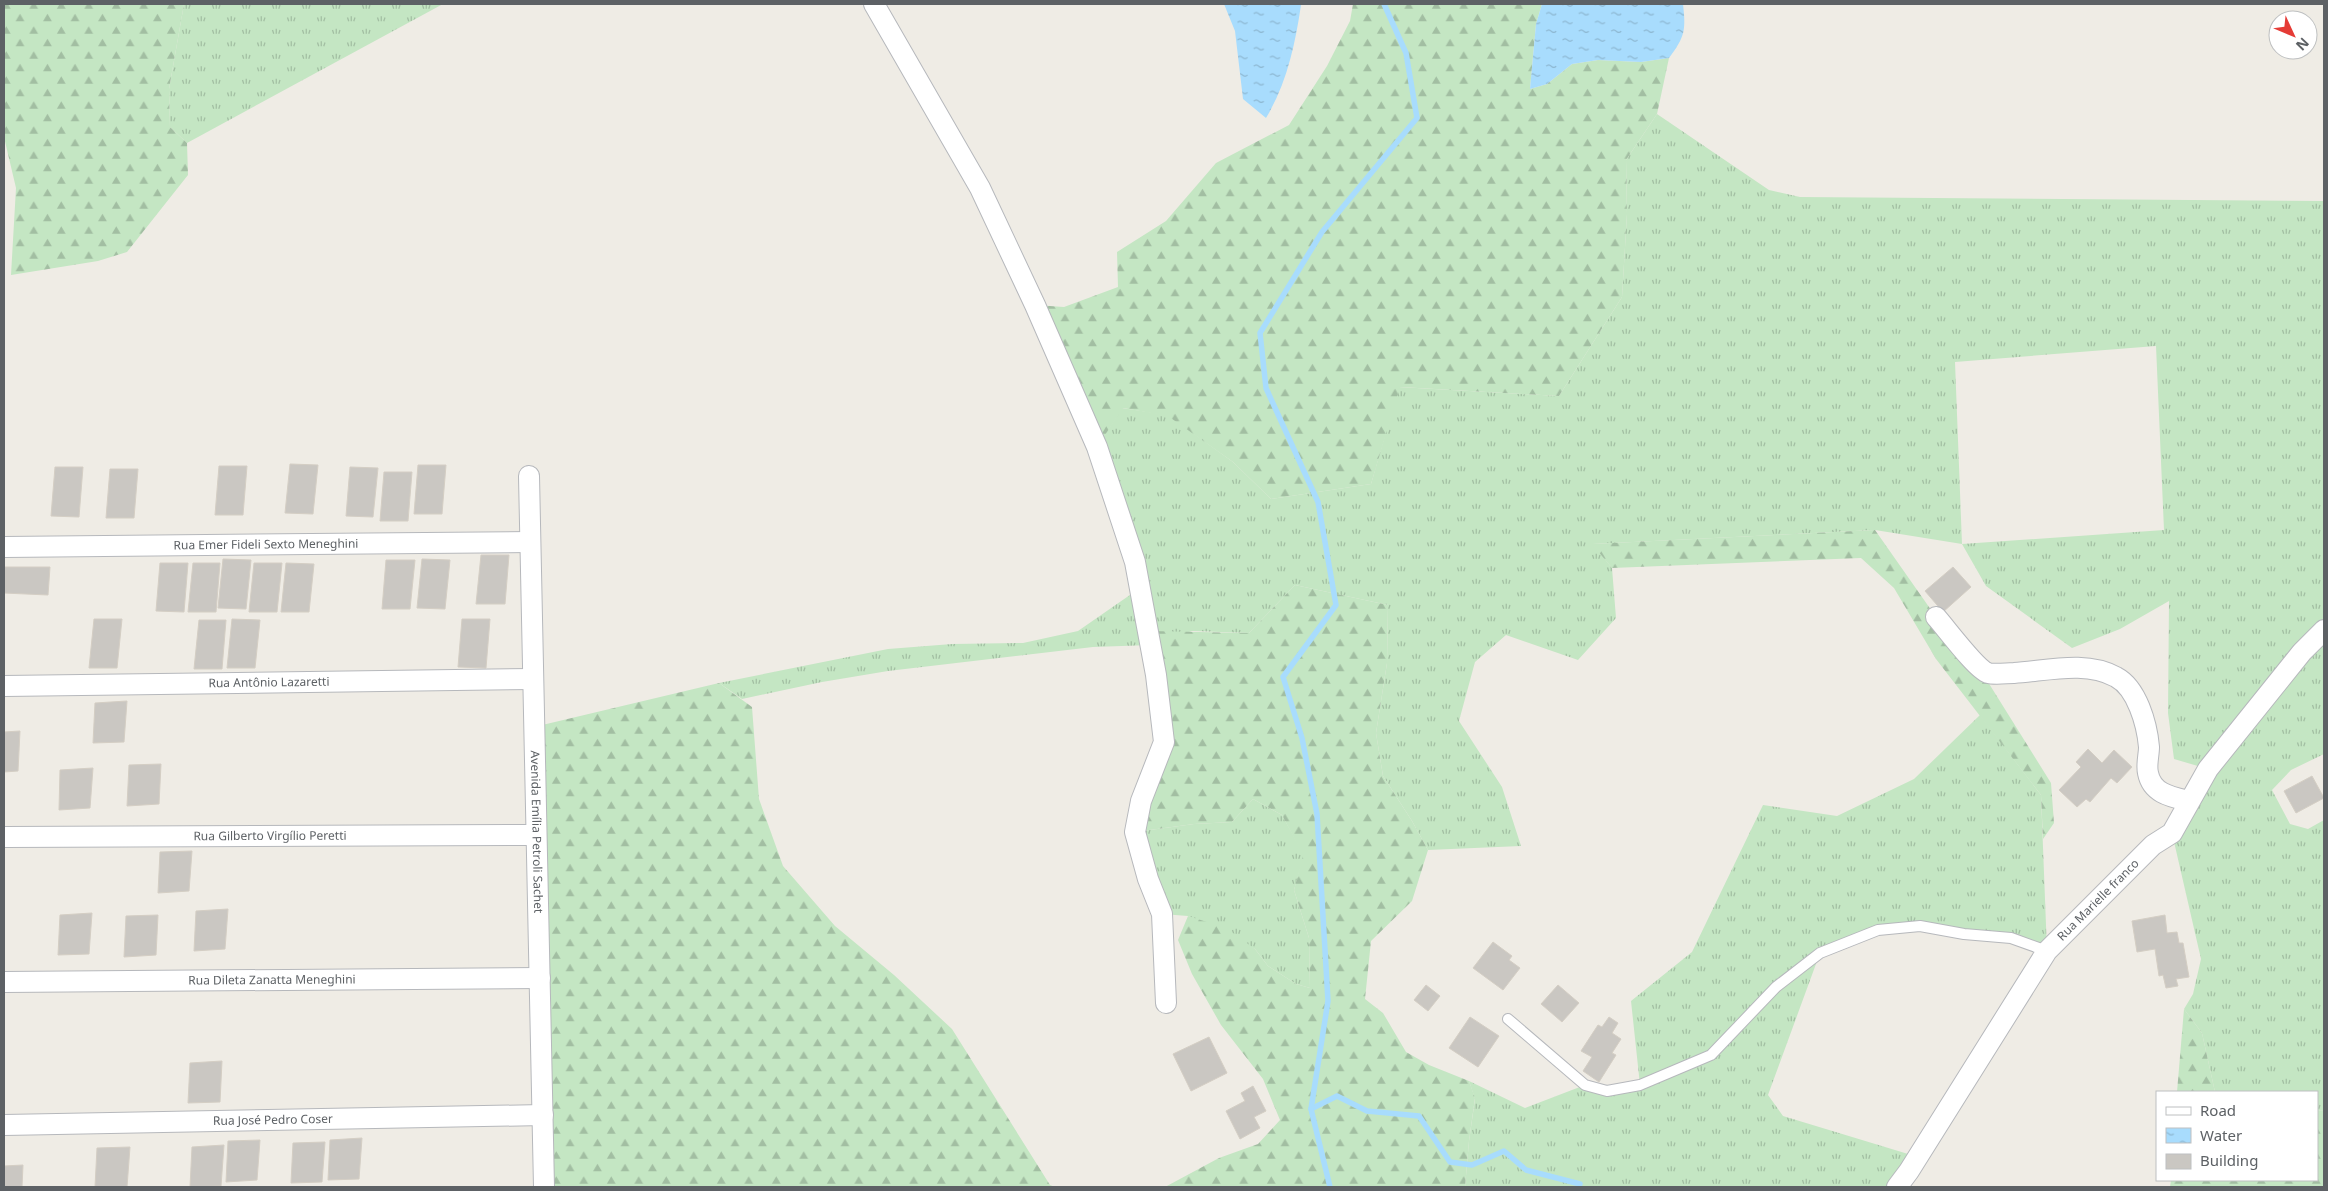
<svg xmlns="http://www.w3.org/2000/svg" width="2328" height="1191" viewBox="0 0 2328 1191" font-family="'Noto Sans',sans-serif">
<defs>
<pattern id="grass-tufts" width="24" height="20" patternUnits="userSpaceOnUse" patternTransform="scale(1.25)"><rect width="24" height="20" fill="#c4e6c3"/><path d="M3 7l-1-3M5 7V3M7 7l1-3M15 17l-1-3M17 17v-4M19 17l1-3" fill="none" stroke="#a2bea2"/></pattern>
<pattern id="forest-firs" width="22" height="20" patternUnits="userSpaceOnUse" patternTransform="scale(1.25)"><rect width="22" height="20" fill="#c4e6c3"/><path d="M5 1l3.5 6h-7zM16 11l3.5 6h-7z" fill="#a2bea2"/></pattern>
<pattern id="water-ripples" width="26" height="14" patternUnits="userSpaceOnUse" patternTransform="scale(1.25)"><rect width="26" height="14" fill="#a8dcfd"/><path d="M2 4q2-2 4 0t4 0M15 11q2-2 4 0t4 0" fill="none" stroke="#8cb6d0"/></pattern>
</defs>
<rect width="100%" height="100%" fill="#efece5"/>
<g fill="url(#grass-tufts)" fill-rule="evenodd">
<path d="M184,4H443L187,143L170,127L169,89Z"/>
<path d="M1657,114L1769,190L1800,197L2324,201V754L2291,770L2272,790L2290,824L2308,829L2324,820V1111L2317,1110V1092H2215L2202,1033L2184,1009L2193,994L2201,959L2172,833L2208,769L2174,759L2168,713L2169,601L2120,629L2072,648L1986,586L1962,544L1875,530L1593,544L1612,568L1616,618L1578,660L1506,635L1475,662L1459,721L1502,787L1521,846L1428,850L1412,821L1383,776L1376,733L1387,663L1388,605L1295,585L1249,633L1192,631L1151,645L1093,647L888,671L822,682L742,699L719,683L888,649L952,644L1023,643L1078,631L1140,588L1097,447L1122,408L1168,415L1233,462L1271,499L1371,484L1399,387L1559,396L1622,297L1627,214L1626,160ZM2156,346L2164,530L1962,544L1955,362Z"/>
<path d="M1980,715L2041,795L2047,951L2011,938L1920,926L1878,930L1820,953L1768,1095L1783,1116L1918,1157L1897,1187H1465L1469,1141L1475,1099L1469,1081L1525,1108L1585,1085L1607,1091L1640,1085L1631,1001L1692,952L1763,805L1837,816L1914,779Z"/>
<path d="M1253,799L1282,815L1304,855L1294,890L1309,938L1310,988L1296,984L1268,966L1255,949L1188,916L1162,914L1135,832L1194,824L1232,822Z"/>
</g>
<g fill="url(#forest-firs)">
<path d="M4,4H184L169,89L170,127L187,143L188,175L127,252L98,261L11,275L16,188L4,137Z"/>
<path d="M1353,4H1542L1536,24L1530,89L1547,84L1572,64L1598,60L1641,62L1669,58L1657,114L1626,160L1627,214L1622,297L1559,396L1400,387L1371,484L1271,499L1233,462L1168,416L1123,408L1097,447L1035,305L1064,307L1118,287L1117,252L1166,221L1216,163L1289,125L1327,66L1350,21Z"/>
<path d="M1875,530L1936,617L1978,666L2051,783L2054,823L2043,839L2041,795L1936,659L1894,588L1861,558L1612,568L1592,544Z"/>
<path d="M1295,585L1388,605L1387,663L1376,733L1383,776L1412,821L1428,850L1412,901L1371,941L1365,999L1383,1013L1406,1052L1429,1065L1469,1081L1475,1098L1469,1141L1465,1187H1165L1219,1158L1258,1144L1280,1120L1263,1079L1221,1025L1192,974L1178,940L1188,916L1226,928L1255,949L1268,966L1296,984L1310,988L1309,938L1294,890L1303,855L1282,815L1253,799L1232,822L1194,824L1135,832L1164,742L1148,631L1249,633Z"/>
<path d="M719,683L752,707L759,799L783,866L835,926L894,975L952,1029L1050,1185L1055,1187H550L538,726Z"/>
<path d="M2184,1009L2202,1033L2215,1092H2177Z"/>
<path d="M2317,1110L2324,1111V1187H2170L2171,1180H2317Z"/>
</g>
<g fill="url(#water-ripples)">
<path d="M1224,4L1301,5C1295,45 1287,83 1266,118L1243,99L1235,31Z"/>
<path d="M1542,4H1683C1686,30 1685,37 1669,58L1641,62L1598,60L1572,64L1547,84L1530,89L1536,24Z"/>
</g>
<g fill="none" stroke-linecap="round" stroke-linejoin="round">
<g stroke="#a8dcfd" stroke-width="5.5">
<path d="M1311,1109L1337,1096L1367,1111L1419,1116L1450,1162L1472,1165L1504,1151L1526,1170L1580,1184"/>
<path d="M1330,1187L1311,1109L1328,1001L1317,814L1302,738L1283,677L1336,605L1318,502L1266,388L1260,333L1322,232L1417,118L1406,53L1384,4"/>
</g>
</g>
<g fill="#cac7c2" stroke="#d4cec4">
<path d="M290,464L318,465L313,514L285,513Z"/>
<path d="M418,465H446L442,514H414Z"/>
<path d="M219,466H247L243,515H215Z"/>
<path d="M55,467H83L79,517L51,516Z"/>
<path d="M350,467L378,468L373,517L346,516Z"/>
<path d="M110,469H138L134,518H106Z"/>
<path d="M384,472H412L408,521H380Z"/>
<path d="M481,555H509L505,604H476Z"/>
<path d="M223,559L251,560L246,609L218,608Z"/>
<path d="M422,559L450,560L445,609L417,608Z"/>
<path d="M386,560H415L410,609H382Z"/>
<path d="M160,563H188L184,612L156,611Z"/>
<path d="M193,563H220L216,612H188Z"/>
<path d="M254,563H282L277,612H249Z"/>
<path d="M286,563L314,564L309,612H281Z"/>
<path d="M4,567H50L48,595L4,593Z"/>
<path d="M1953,567L1971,587L1943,612L1925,591Z"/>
<path d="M94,619H122L117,668H89Z"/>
<path d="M232,619L260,620L255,668H227Z"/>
<path d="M462,619H490L486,668L458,667Z"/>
<path d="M199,620H226L222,669H194Z"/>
<path d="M127,701L124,742L93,743L95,703Z"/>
<path d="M20,731L18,771L4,772V732Z"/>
<path d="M2088,749L2102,763L2114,750L2132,767L2117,783L2111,778L2090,802L2086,799L2077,807L2059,790L2081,767L2076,762Z"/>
<path d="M161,764L159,804L127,806L129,765Z"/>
<path d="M93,768L90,808L59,810L60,770Z"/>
<path d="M2312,776L2324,798L2296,813L2284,791Z"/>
<path d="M192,851L189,891L158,893L160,852Z"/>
<path d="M228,909L225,949L194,951L196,911Z"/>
<path d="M92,913L89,954L58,955L60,915Z"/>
<path d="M158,915L156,955L124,957L126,916Z"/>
<path d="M2165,915L2167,933L2177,932L2179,943H2183L2189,977L2176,979L2178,986L2166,988L2163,975L2159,976L2155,949L2137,952L2132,921Z"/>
<path d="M1493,942L1512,956L1509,960L1520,968L1503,990L1473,968Z"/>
<path d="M1426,985L1440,996L1428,1011L1414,1000Z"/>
<path d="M1558,985L1579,1003L1562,1022L1541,1004Z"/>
<path d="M1470,1017L1499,1036L1478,1067L1449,1048Z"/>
<path d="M1609,1017L1618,1023L1612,1033L1621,1039L1612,1053L1616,1055L1599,1082L1583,1071L1592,1057L1581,1051L1598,1025L1602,1027Z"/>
<path d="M1209,1037L1227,1073L1191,1091L1173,1054Z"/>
<path d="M222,1061L220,1102L188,1103L190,1063Z"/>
<path d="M1253,1086L1266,1111L1254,1117L1260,1128L1240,1139L1226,1111L1245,1101L1241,1093Z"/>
<path d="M362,1138L359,1179L328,1180L330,1140Z"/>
<path d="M260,1140L257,1180L226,1182L228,1141Z"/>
<path d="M325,1142L322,1182L291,1183L293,1143Z"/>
<path d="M224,1145L221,1186L190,1187L192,1147Z"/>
<path d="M130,1147L127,1187H95L97,1148Z"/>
<path d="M23,1165L22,1187H4V1166Z"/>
</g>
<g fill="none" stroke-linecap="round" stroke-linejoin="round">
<defs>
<path id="lane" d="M1508,1019L1585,1085L1607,1091L1640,1085L1711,1055L1776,987L1820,953L1878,930L1920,926L1964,934L2011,938L2047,951"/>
<g id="street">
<path d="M874,4L980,188L1035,305L1097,447L1135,562L1156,675L1164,742L1141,801L1135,832L1148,879L1162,914L1166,1003"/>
<path id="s1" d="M529,476L544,1187"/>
<path id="s2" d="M4,547L530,542"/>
<path d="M1936,617C1946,628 1976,669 1988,673C1995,675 2007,673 2014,673C2046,671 2086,660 2116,677C2137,688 2147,724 2149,747C2149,755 2146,765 2148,773C2152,794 2172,797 2189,801"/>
<path id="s3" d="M4,686L533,679"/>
<path id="s4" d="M4,837L536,835"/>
<path id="s5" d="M4,982L540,978"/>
<path id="s6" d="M4,1125L543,1115"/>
<path id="s7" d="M1897,1187L1909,1171L2047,951L2153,845L2172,833L2208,769L2302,652L2324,630"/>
</g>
</defs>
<use href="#lane" stroke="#b6b8bc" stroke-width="12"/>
<use href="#street" stroke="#b6b8bc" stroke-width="22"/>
<use href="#lane" stroke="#fff" stroke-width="10"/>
<use href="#street" stroke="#fff" stroke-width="20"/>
</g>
<g text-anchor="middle" stroke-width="4" stroke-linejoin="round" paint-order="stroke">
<g font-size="12" fill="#5d6165" stroke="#fff">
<text dy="4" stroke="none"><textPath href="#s2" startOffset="262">Rua Emer Fideli Sexto Meneghini</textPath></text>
<text dy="4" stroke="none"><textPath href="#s3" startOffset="265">Rua Antônio Lazaretti</textPath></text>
<text dy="4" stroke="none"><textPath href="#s1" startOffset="356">Avenida Emília Petroli Sachet</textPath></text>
<text dy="4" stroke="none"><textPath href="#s4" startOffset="266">Rua Gilberto Virgílio Peretti</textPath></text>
<text dy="4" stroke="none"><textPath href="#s7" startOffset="352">Rua Marielle franco</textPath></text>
<text dy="4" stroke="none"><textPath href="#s5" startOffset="268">Rua Dileta Zanatta Meneghini</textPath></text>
<text dy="4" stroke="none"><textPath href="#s6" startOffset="269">Rua José Pedro Coser</textPath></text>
</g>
</g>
<rect width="2328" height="1191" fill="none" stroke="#5d6165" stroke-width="10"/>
<rect x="2156" y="1091" width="162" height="90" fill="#ffffff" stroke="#bec0c1"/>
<rect x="2166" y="1107" width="25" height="8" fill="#ffffff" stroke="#bec0c1"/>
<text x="2200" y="1116" font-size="15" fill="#5d6165">Road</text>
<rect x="2166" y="1128" width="25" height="15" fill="url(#water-ripples)" stroke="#bec0c1"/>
<text x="2200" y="1141" font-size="15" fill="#5d6165">Water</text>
<rect x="2166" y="1154" width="25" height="15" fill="#cac7c2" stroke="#bec0c1"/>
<text x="2200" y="1166" font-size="15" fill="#5d6165">Building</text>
<g transform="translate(2293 35) rotate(134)"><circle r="24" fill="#ffffff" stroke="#bec0c1"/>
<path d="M0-4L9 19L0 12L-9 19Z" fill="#e53b36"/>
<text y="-8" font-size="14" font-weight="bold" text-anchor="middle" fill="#5d6165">N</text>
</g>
</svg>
